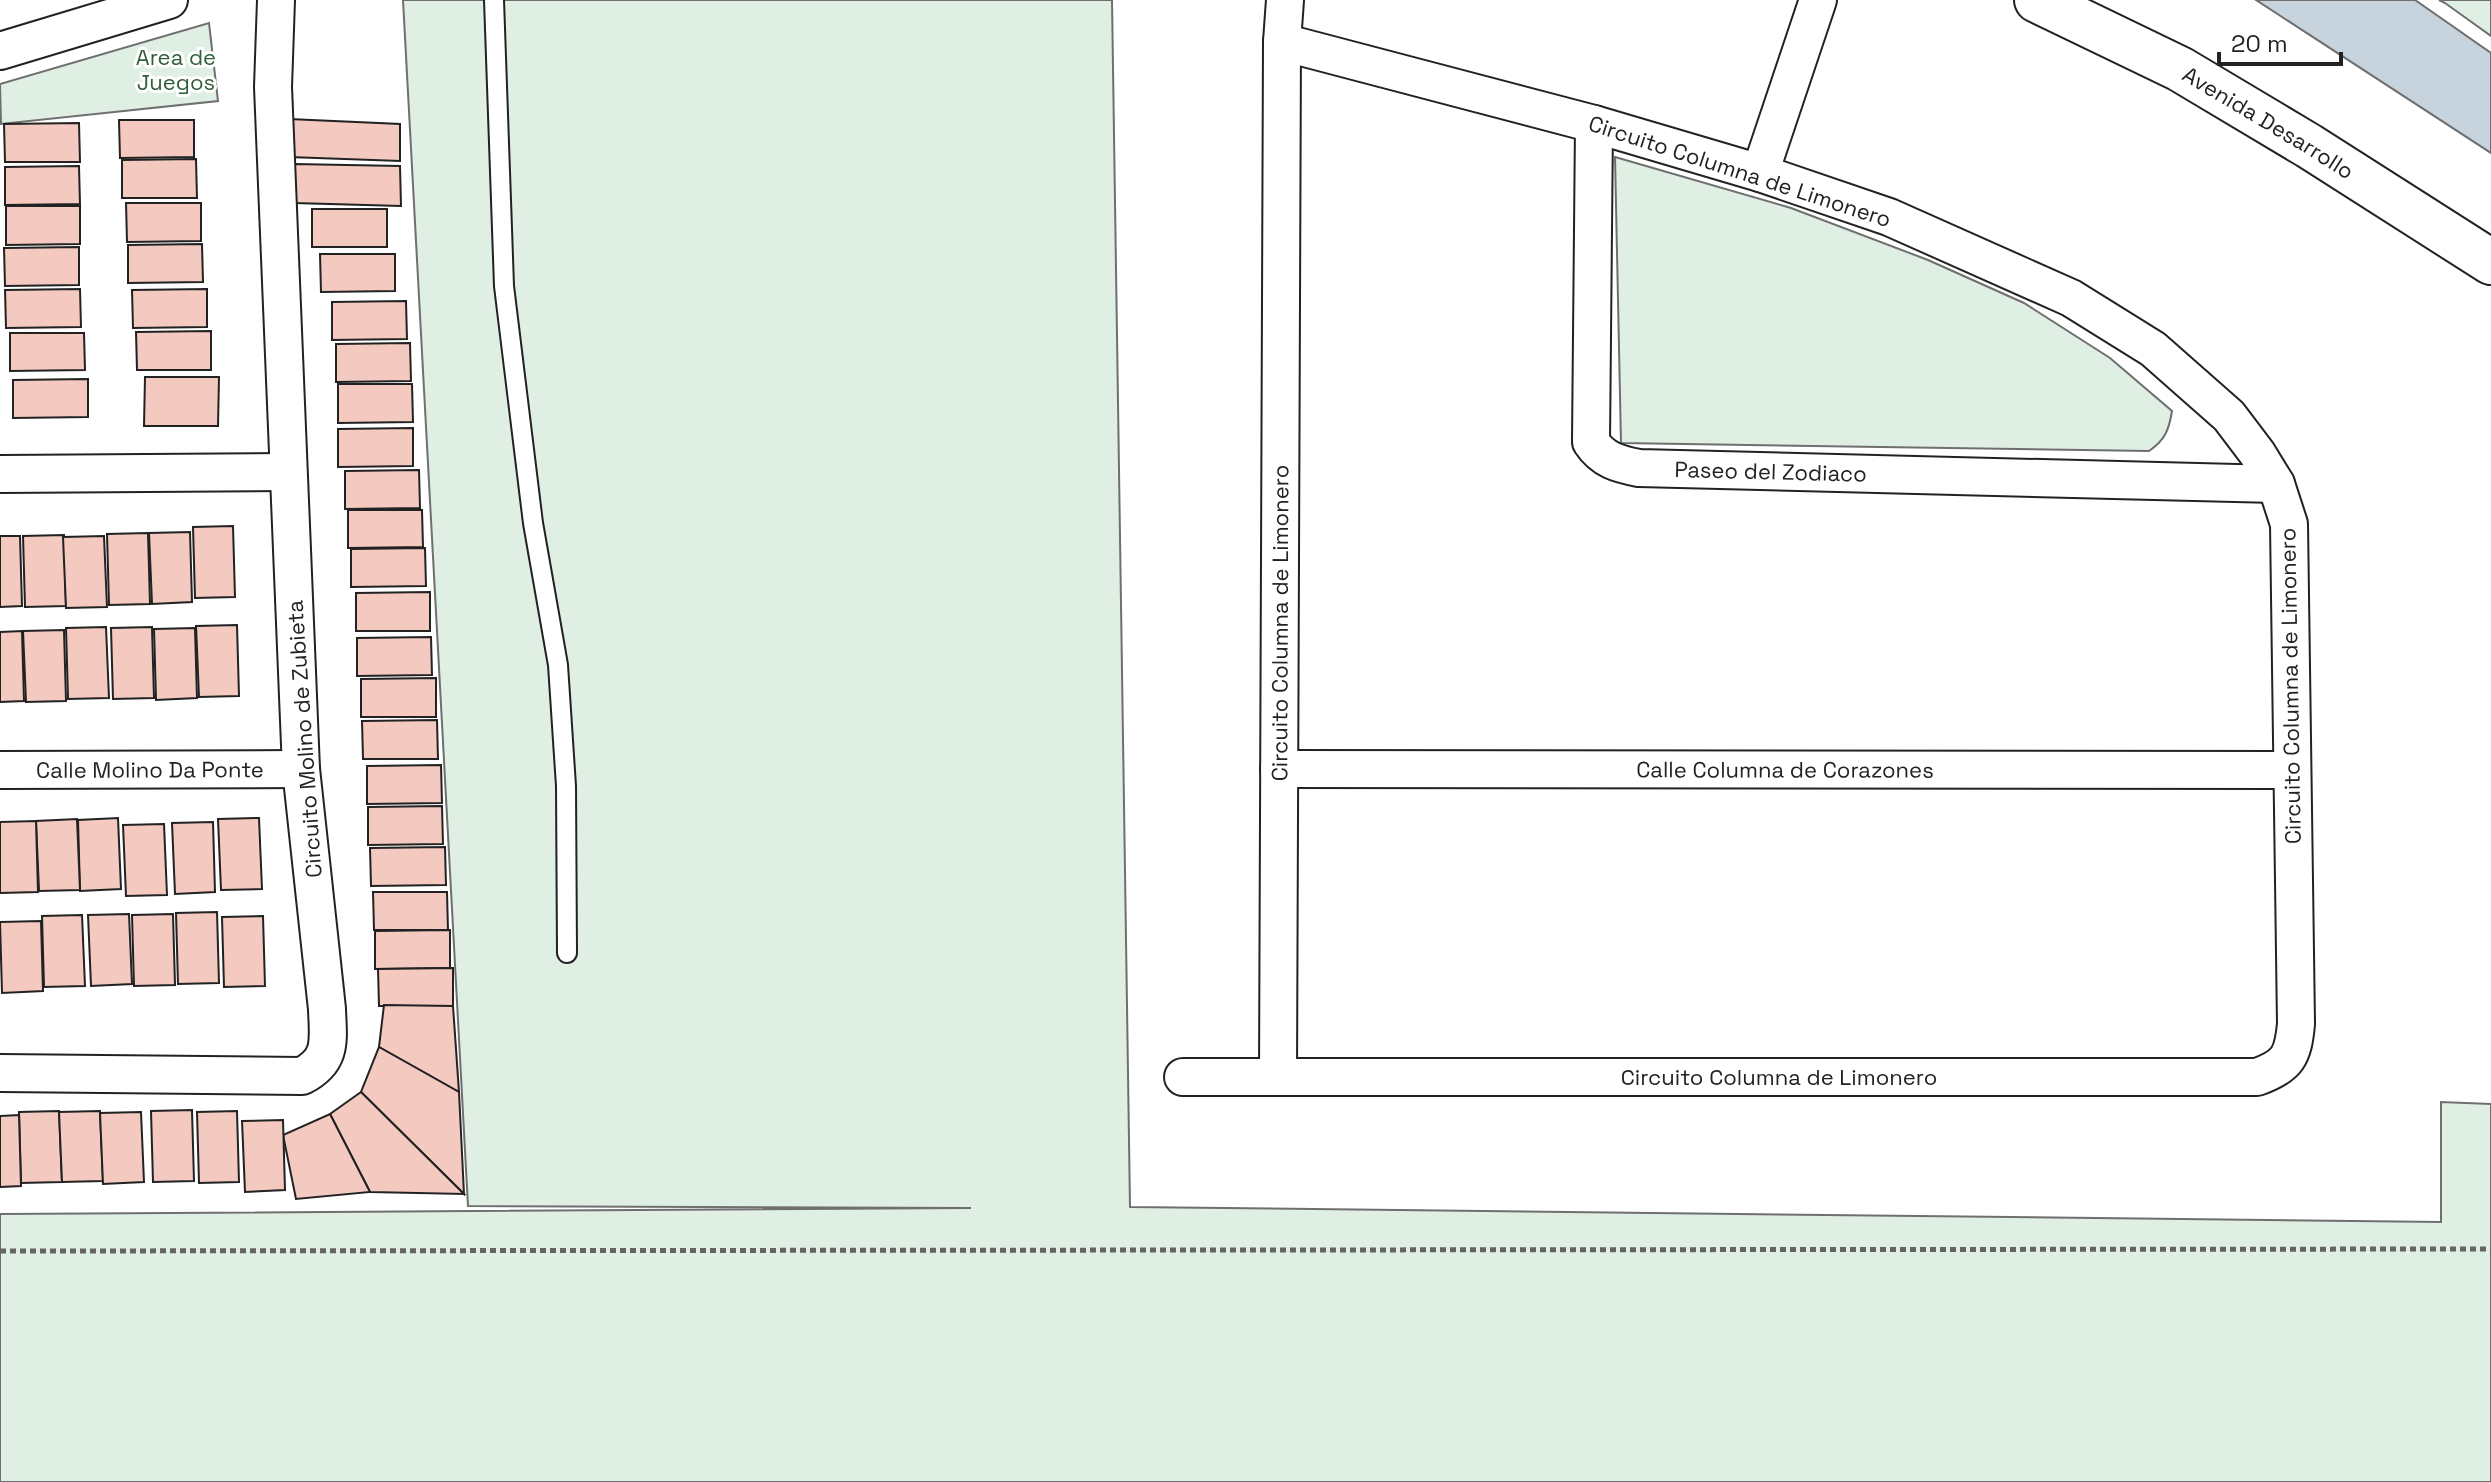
<svg xmlns="http://www.w3.org/2000/svg" width="2491" height="1482" viewBox="0 0 2491 1482" font-family="'Space Grotesk',sans-serif">
<rect width="100%" height="100%" fill="#fff"/>
<g fill="#e0efe3" stroke="#6f6f6f" stroke-width="2">
<path d="M403,0H1112L1130,1207L2441,1222V1102L2491,1104V1482H0V1214L971,1208L468,1206Z"/>
<path d="M2439,0H2491V36L2445,3Z"/>
<path d="M209,23L218,101L1,124L0,84Z"/>
<path d="M1615,157L1791,208L1928,260L2024,303L2110,358L2172,411C2169,430 2165,440 2149,451L1621,443Z"/>
</g>
<path fill="#c7d3dd" stroke="#6f6f6f" stroke-width="2" d="M2256,0H2415L2491,53V153Z"/>
<g fill="#f3c9c0" stroke="#222" stroke-width="2">
<path d="M289,119L400,124V161L289,157Z"/>
<path d="M119,120H194V157L120,158Z"/>
<path d="M79,123L80,162H5L4,124Z"/>
<path d="M196,159L197,198H122V160Z"/>
<path d="M294,164L400,166L401,206L294,203Z"/>
<path d="M79,166L80,204L5,205V167Z"/>
<path d="M126,203H201V241L127,242Z"/>
<path d="M6,206H80V244L6,245Z"/>
<rect x="312" y="209" width="75" height="38"/>
<path d="M202,244L203,282L128,283V245Z"/>
<path d="M79,247V285L5,286L4,248Z"/>
<path d="M320,254H395V291L321,292Z"/>
<path d="M80,289L81,327L6,328L5,290Z"/>
<path d="M207,289V327L133,328L132,290Z"/>
<path d="M406,301L407,339L332,340V302Z"/>
<path d="M211,331V370H137L136,332Z"/>
<path d="M10,333H84L85,370L10,371Z"/>
<path d="M410,343L411,381L336,382V344Z"/>
<path d="M145,377H219L218,426H144Z"/>
<path d="M88,379V417L13,418V380Z"/>
<path d="M338,384H412L413,422L338,423Z"/>
<path d="M413,428V466L338,467V429Z"/>
<path d="M419,470L420,508L345,509V471Z"/>
<path d="M348,510H422L423,547L348,548Z"/>
<path d="M233,526L235,597L195,598L193,527Z"/>
<path d="M190,532L192,602L152,604L149,533Z"/>
<path d="M148,533L150,604L109,605L107,534Z"/>
<path d="M64,535L66,606L25,607L23,536Z"/>
<path d="M0,536H20L22,606L0,607Z"/>
<path d="M104,536L107,607L66,608L63,537Z"/>
<path d="M425,548L426,586L351,587V549Z"/>
<path d="M430,592V631H356V593Z"/>
<path d="M237,625L239,696L199,697L196,626Z"/>
<path d="M106,627L109,698L68,699L66,628Z"/>
<path d="M152,627L154,698L113,699L111,628Z"/>
<path d="M195,628L197,698L156,700L154,629Z"/>
<path d="M64,630L66,701L26,702L23,631Z"/>
<path d="M22,631L24,701L0,702V632Z"/>
<path d="M431,637L432,675L357,676V638Z"/>
<path d="M436,678V717H361V679Z"/>
<path d="M437,720L438,759H363L362,721Z"/>
<path d="M441,765L442,803L367,804V766Z"/>
<path d="M442,806L443,844L368,845V807Z"/>
<path d="M118,818L121,889L80,891L78,820Z"/>
<path d="M259,818L262,889L221,890L218,819Z"/>
<path d="M77,819L80,890L39,891L36,821Z"/>
<path d="M36,821L38,892L0,893V822Z"/>
<path d="M213,822L215,892L175,894L172,823Z"/>
<path d="M164,824L167,895L126,896L123,825Z"/>
<path d="M445,847L446,885L371,886L370,848Z"/>
<path d="M373,892H447L448,930H374Z"/>
<path d="M217,912L219,983L178,984L176,913Z"/>
<path d="M129,914L132,984L91,986L88,915Z"/>
<path d="M173,914L175,985L134,986L132,915Z"/>
<path d="M82,915L85,986L44,987L42,916Z"/>
<path d="M263,916L265,986L224,987L222,917Z"/>
<path d="M41,921L43,991L2,993L0,922Z"/>
<path d="M450,930V968L375,969V931Z"/>
<path d="M453,968V1006H379L378,969Z"/>
<path d="M384,1005L453,1006L459,1092L379,1047Z"/>
<path d="M379,1047L459,1092L464,1194L361,1092Z"/>
<path d="M361,1092L464,1194L370,1192L330,1114Z"/>
<path d="M192,1110L194,1181L153,1182L151,1111Z"/>
<path d="M59,1111L62,1182L21,1183L19,1112Z"/>
<path d="M100,1111L103,1181L62,1182L59,1112Z"/>
<path d="M237,1111L239,1182L199,1183L197,1112Z"/>
<path d="M141,1112L144,1182L103,1184L100,1113Z"/>
<path d="M330,1114L370,1192L296,1199L283,1135Z"/>
<path d="M19,1115L21,1186L0,1187V1116Z"/>
<path d="M283,1120L285,1190L245,1192L242,1121Z"/>
</g>
<g fill="none" stroke-linecap="round" stroke-linejoin="round">
<defs>
<path id="service" d="M494,0L504,286L533,523L558,665L566,786L567,953"/>
<g id="minor">
<path d="M0,51L169,0"/>
<path id="s1" d="M1594,124L1591,442C1603,460 1618,464 1639,468L2276,484"/>
<path d="M1760,173L1818,0"/>
<path d="M0,474L287,472"/>
<path id="s2" d="M1279,769L2291,770"/>
<path id="s3" d="M0,770L301,769"/>
<path d="M0,1073L302,1076C333,1060 328,1040 327,1009L301,769L273,87L276,0"/>
<path id="s4" d="M1183,1077H2257C2288,1066 2293,1056 2296,1024L2289,524L2276,484L2257,453L2229,416L2153,349L2071,298L1889,217L1760,173L1594,124L1282,42"/>
<path id="s5" d="M1278,1077L1282,42L1285,0"/>
</g>
<g id="tertiary">
<path id="s6" d="M2037,0L2180,69L2309,146L2491,262"/>
</g>
</defs>
<use href="#service" stroke="#222" stroke-width="22"/>
<use href="#minor" stroke="#222" stroke-width="40"/>
<use href="#tertiary" stroke="#222" stroke-width="48"/>
<path stroke="#646464" stroke-width="5" stroke-dasharray="6 4" stroke-linecap="butt" d="M0,1251L2491,1249"/>
<use href="#service" stroke="#fff" stroke-width="18"/>
<use href="#minor" stroke="#fff" stroke-width="36"/>
<use href="#tertiary" stroke="#fff" stroke-width="44"/>
</g>
<g text-anchor="middle" stroke-width="6" stroke-linejoin="round" paint-order="stroke">
<g font-size="22" fill="#2f5e38" stroke="#fff">
<text x="176" y="65">Area de<tspan x="176" dy="25">Juegos</tspan></text>
</g>
<g font-size="22" fill="#222" stroke="#fff">
<text dy="8" stroke="none"><textPath href="#s6" startOffset="262">Avenida Desarrollo</textPath></text>
<text transform="translate(1740 171) rotate(18)" y="8">Circuito Columna de Limonero</text>
<text dy="8" stroke="none"><textPath href="#s1" startOffset="506">Paseo del Zodiaco</textPath></text>
<text dy="8" stroke="none"><textPath href="#s5" startOffset="454">Circuito Columna de Limonero</textPath></text>
<text transform="translate(2290 686) rotate(-91)" y="8">Circuito Columna de Limonero</text>
<text transform="translate(304 739) rotate(-94)" y="8">Circuito Molino de Zubieta</text>
<text dy="8" stroke="none"><textPath href="#s3" startOffset="150">Calle Molino Da Ponte</textPath></text>
<text dy="8" stroke="none"><textPath href="#s2" startOffset="506">Calle Columna de Corazones</textPath></text>
<text dy="8" stroke="none"><textPath href="#s4" startOffset="596">Circuito Columna de Limonero</textPath></text>
</g>
</g>
<path d="M2219 52v12h122v-12" fill="none" stroke="#222222" stroke-width="4"/>
<text x="2231" y="52" font-size="24" fill="#222222" stroke="#ffffff" stroke-width="6" paint-order="stroke">20 m</text>
</svg>
